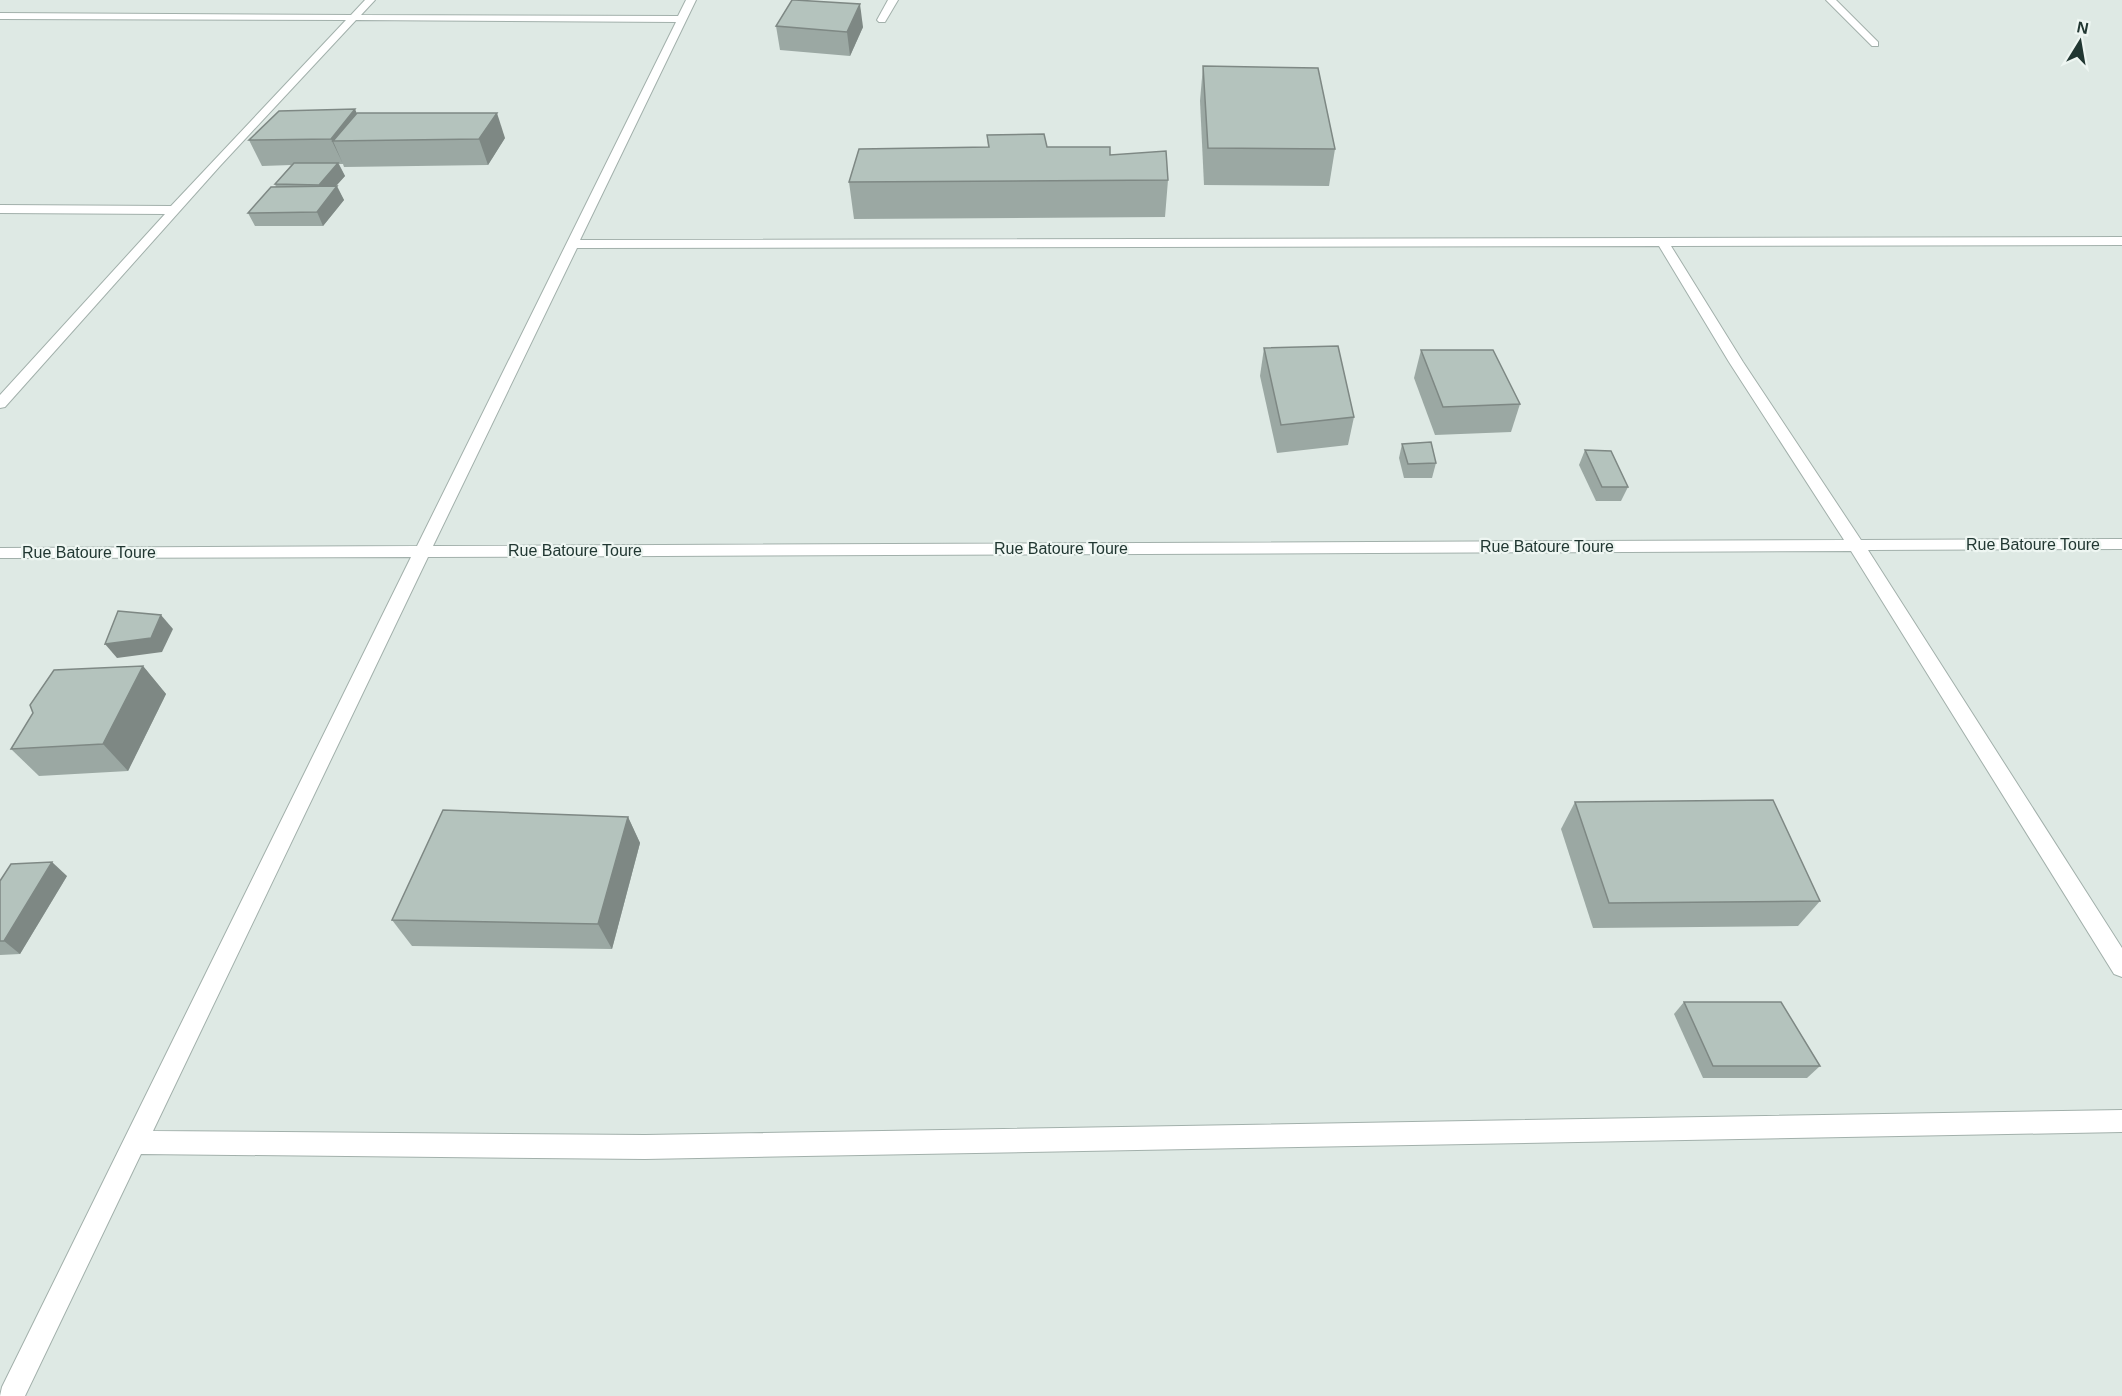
<svg xmlns="http://www.w3.org/2000/svg" width="2122" height="1396" viewBox="0 0 2122 1396" font-family="Arial,sans-serif">
<rect width="100%" height="100%" fill="#dee9e4"/>
<g fill="none" stroke-linecap="round" stroke-linejoin="round">
<defs>
<g id="lane">
<path d="M888,0H898L885,22H879L877,20Z"/>
<path d="M1826,0H1836L1878,42V46H1872Z"/>
</g>
<path id="street" d="M365,0H375L361,15L678,16L686,0H696L580,240L2122,237V245L1671,246L1743,362L1861,540L2122,539V549L1868,550L2122,948V977L2114,974L1851,551L428,557L153,1131L645,1135L2122,1110V1132L645,1159L141,1154L25,1396H0L2,1387L411,557L0,558V548L417,546L676,22L356,20L220,166L5,407L0,408V395L165,214L0,213V205L171,206L346,20L0,19V13L351,15ZM1659,246L1729,362L1844,540L433,546L577,248Z"/>
</defs>
<use href="#lane" stroke="#a2b0ab" stroke-width="2"/>
<use href="#street" stroke="#a2b0ab" stroke-width="2"/>
<use href="#lane" fill="#fff" fill-rule="evenodd"/>
<use href="#street" fill="#fff" fill-rule="evenodd"/>
</g>
<g fill="#9ba8a3">
<path d="M776,26L863,27L850,56L780,50Z"/>
<path d="M1203,66L1335,149L1329,186L1204,185L1200,101Z"/>
<path d="M357,113L505,138L488,165L344,167L343,164H339L345,176L336,186L344,200L323,226H255L248,213L276,187L275,184L291,165L262,166L249,140Z"/>
<path d="M987,135L1047,147L1110,155L1168,180L1165,217L854,219L849,182L988,147Z"/>
<path d="M1264,348L1354,417L1348,445L1277,453L1260,376Z"/>
<path d="M1421,350L1520,404L1511,432L1435,435L1414,378Z"/>
<path d="M1402,444L1436,463L1432,478H1404L1399,458Z"/>
<path d="M1585,450L1628,487L1621,501H1596L1579,465Z"/>
<path d="M143,666L166,694L128,771L39,776L11,749Z"/>
<path d="M1575,802L1820,901L1798,926L1593,928L1561,829Z"/>
<path d="M628,817L640,843L612,949L412,946L392,920Z"/>
<path d="M67,876L20,954L0,955V881Z"/>
<path d="M1684,1002L1820,1066L1807,1078H1703L1674,1014Z"/>
</g>
<g fill="#7e8884">
<path d="M860,4L863,27L850,56L847,32Z"/>
<path d="M355,109L366,135L333,141L343,164L331,139Z"/>
<path d="M497,113L505,138L488,165L479,139Z"/>
<path d="M338,163L345,176L325,198L319,185Z"/>
<path d="M337,186L344,200L323,226L317,212Z"/>
<path d="M161,615L173,629L162,652L117,658L105,644Z"/>
<path d="M143,666L166,694L128,771L103,744Z"/>
<path d="M628,817L640,843L612,949L598,924Z"/>
<path d="M52,862L67,876L20,954L4,941Z"/>
</g>
<g fill="#b4c3bd" stroke="#7e8884" stroke-width="1.5">
<path d="M792,0H795L860,4L847,32L776,26Z"/>
<path d="M1203,66L1318,68L1335,149L1208,148Z"/>
<path d="M355,109L331,139L249,140L279,111Z"/>
<path d="M357,113H497L479,139L333,141Z"/>
<path d="M1044,134L1047,147H1110V155L1166,151L1168,180L849,182L859,149L989,147L987,135Z"/>
<path d="M294,163H338L319,185L275,184Z"/>
<path d="M337,186L317,212L248,213L271,187Z"/>
<path d="M1338,346L1354,417L1281,425L1264,348Z"/>
<path d="M1421,350H1493L1520,404L1443,407Z"/>
<path d="M1431,442L1436,463L1408,464L1402,444Z"/>
<path d="M1585,450L1611,451L1628,487H1602Z"/>
<path d="M118,611L161,615L151,638L105,644Z"/>
<path d="M143,666L103,744L11,749L33,713L30,705L54,670Z"/>
<path d="M1773,800L1820,901L1609,903L1575,802Z"/>
<path d="M443,810L628,817L598,924L392,920Z"/>
<path d="M52,862L4,941H0V881L11,864Z"/>
<path d="M1684,1002H1781L1820,1066H1713Z"/>
</g>
<g text-anchor="middle" stroke-width="4.5" stroke-linejoin="round" paint-order="stroke">
<g font-size="16" fill="#213732" stroke="#eef6f2">
<text x="2033" y="550">Rue Batoure Toure</text>
<text x="1547" y="552">Rue Batoure Toure</text>
<text x="1061" y="554">Rue Batoure Toure</text>
<text x="575" y="556">Rue Batoure Toure</text>
<text x="89" y="558">Rue Batoure Toure</text>
</g>
</g>
<g transform="translate(2080 42) rotate(11)" stroke="#eef6f2" stroke-width="4.5" paint-order="stroke">
<path d="M0-4.5L10 22L0 15L-10 22Z" fill="#213732"/>
<text y="-9" font-size="16" font-weight="bold" text-anchor="middle" fill="#213732">N</text>
</g>
</svg>
